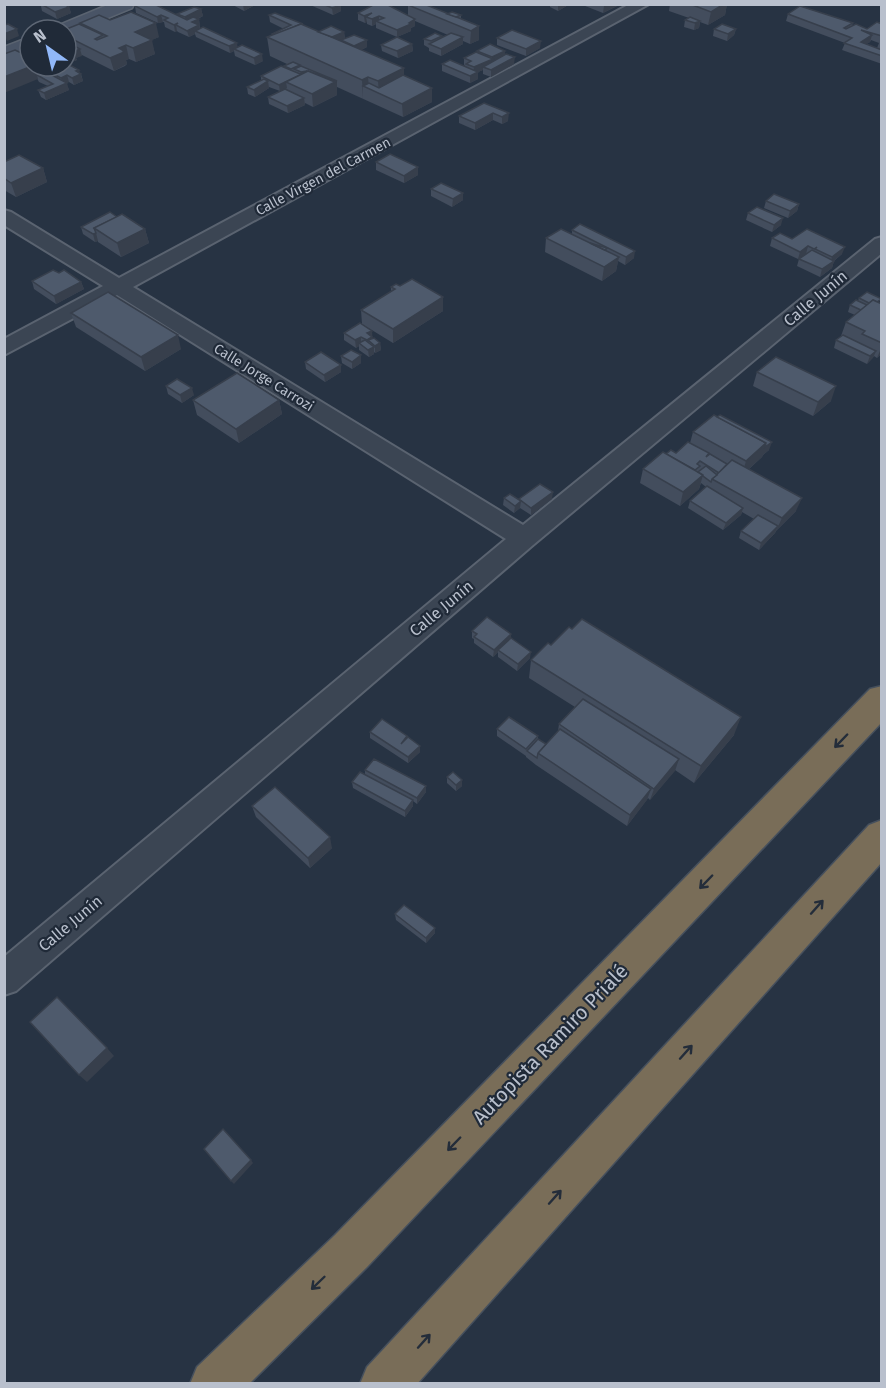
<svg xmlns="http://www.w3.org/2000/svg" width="886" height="1388" viewBox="0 0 886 1388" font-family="'Fira Sans',sans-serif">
<rect width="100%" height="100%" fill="#273343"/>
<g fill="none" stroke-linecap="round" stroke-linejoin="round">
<defs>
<path id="street" d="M630,4H649L133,287L523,525L875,239L882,237V253L533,545L16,991L4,995V957L506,539L117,295L4,355V339L103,286L4,225V210L11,212L119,278Z"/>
<g id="secondary">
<path d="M110,4H134L132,8L69,34L66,35V30H54L57,26Z"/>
<path d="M30,37V50L4,59V47Z"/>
</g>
<g id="highway">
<path d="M882,686V722L367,1267L249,1384H190L197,1367L335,1235L870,689Z"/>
<path d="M882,820V862L417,1384H360L367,1367L869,825Z"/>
</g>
</defs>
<use href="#street" stroke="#5a6370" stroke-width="4"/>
<use href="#secondary" stroke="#5a6370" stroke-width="3"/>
<use href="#highway" stroke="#46505d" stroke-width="3"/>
<use href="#street" fill="#3b4553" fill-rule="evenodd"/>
<use href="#secondary" fill="#495466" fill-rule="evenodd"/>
<use href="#highway" fill="#796d58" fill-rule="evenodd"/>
</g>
<g fill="#434d5d" fill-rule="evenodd">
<path d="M37,4H64L69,7L71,13L57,19L42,11L41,6Z"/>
<path d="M231,4H257L244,11Z"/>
<path d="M308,4L341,5V11L333,15Z"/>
<path d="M375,4H387L408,16V5L447,14L461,15V19L479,26V40L470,44L463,41V44L441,56L429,51V48L424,45V39L442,37L448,35L415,21V26L411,28V31L397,37L412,44L413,51L398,58L382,51L381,45L397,37L376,28V24L372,26L367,24V22L365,23L358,20V13Z"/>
<path d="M550,4H570L558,11L550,7Z"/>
<path d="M580,4H617V6L603,13Z"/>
<path d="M670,4H727L725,15L708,25L700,22L699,28L694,30L684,27L685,20L689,18L669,11Z"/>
<path d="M135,6L178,16L177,14L201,9L203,16L198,19H199L200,28L263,61L255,65L235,56L234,51L230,53L196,37L195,34L189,37L178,32L177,31L175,32L165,27L164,22H163L158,23L136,13Z"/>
<path d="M788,14L853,23L852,26L867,29L879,23L882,20V64L842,50L845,43L786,21ZM871,40L879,43L877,48L866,44L870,42Z"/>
<path d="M269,15L303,25L318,32H344L345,39L367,47L361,50L404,68V76L432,102L403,117L337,87L336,88L337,95L313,107L305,103V105L288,113L269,104L268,97L280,91L269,87V88L255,97L248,94L247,87L261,80V76L285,68L284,66L287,64L270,56L267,37L284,29L270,22Z"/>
<path d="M110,20L159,37L151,40L155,54L136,62L129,59L126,60L127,64L125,66L114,71L82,55L76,58L77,60L67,64L81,74L83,81L74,85L69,82L66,83L69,90L46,100L41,97L38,90L48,86L39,82L30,66H66V30L81,25L80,23Z"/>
<path d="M714,29H736L734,35L727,41L713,36Z"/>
<path d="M497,38L540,48L526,56L497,45Z"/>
<path d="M477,51H505V55L514,64L491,77L483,74V70L478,72V79L470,83L442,71V64L466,67L464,65V58L477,52Z"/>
<path d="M484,103L508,121L502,124L493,120L475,130L459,123V116Z"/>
<path d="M4,162L43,168L47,182L16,197L4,190Z"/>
<path d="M376,162L418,167V175L404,183L376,170Z"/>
<path d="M431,189L463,200L452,207L431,196Z"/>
<path d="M766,201L799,204L797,211L788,218L764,208Z"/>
<path d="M748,213L781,225L772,232L746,220Z"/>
<path d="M117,217L145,229L149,243L121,257L98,242V241L95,242L83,234L81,227Z"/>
<path d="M572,230L634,258L625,265L618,261L616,271L602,281L545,252L546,238L572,234Z"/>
<path d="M772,238L792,239L842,254L834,261L832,268L820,277L797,266L799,259L806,254L798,259L770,246Z"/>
<path d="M59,273L81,282L84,289L56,304L34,289L32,281Z"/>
<path d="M400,286L443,311L393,343L362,324L361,310L391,292V287Z"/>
<path d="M859,298L882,304V353L877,358L874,356L867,364L834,348L836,340L841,336L846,322L855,315L848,312L850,305L858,301Z"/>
<path d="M71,313L181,349L145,371L76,327Z"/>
<path d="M344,333L373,338L380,343L381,350L375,353L374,352V354L369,357L359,350V346L356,348L344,340Z"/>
<path d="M361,355V363L352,369L342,363L341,356Z"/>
<path d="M305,362L341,365V372L325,382L306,369Z"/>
<path d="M757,372L831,401L813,416L753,386Z"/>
<path d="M166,386L194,395L182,403L168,394Z"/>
<path d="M193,400H279L282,414L239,443L197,415Z"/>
<path d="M693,432L769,450L763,455L762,457L749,469L796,511L776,531L775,533L759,550L739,538L741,531L754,519L742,512L741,515L723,530L688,508L690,501L706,487L701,483L699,489L680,506L640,483L643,469L666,454L676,453L690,443Z"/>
<path d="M504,498L519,500L552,499L531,515L520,508L514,513L503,505Z"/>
<path d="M472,631L511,638L530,658L517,671L498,657V652L493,657L474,643V639L472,638Z"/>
<path d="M531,660L734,735L694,783L675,770L650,800L648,798L627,826L536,765L526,757V755V756L497,736V729L538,736V739L546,744L558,731L559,724L575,707L529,678Z"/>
<path d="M370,732L407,736L408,738L420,752L408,763L370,738Z"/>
<path d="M365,770L426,792L417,804L413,801V806L405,817L353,788L352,782L365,774Z"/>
<path d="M447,777L462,786L456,791L447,783Z"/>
<path d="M252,806L332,848L310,868L256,817Z"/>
<path d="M395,914L435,928V933L426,943L396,920Z"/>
</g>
<g fill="#373f4c">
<path d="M243,4H257L244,11Z"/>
<path d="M558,4H570L558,11Z"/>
<path d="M608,4H617V6L603,13L604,6Z"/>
<path d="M724,4H727L725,15L708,25L711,12Z"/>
<path d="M341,5V11L333,15L332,8Z"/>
<path d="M69,7L71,13L57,19L55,12Z"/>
<path d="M201,9L203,16L186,24L185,17Z"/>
<path d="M372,13L379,16V23L376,21V24L372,26V19L366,17L367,22L365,23L364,16Z"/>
<path d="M161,15L163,22L158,23L157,17Z"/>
<path d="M199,19L200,32L195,31V34L189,37L187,31L192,22Z"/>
<path d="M415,19V26L411,28V31L397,37V30Z"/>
<path d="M700,21L699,28L694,30L695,23Z"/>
<path d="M156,23L159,37L138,46L135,32Z"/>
<path d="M178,23L176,25L177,31L175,32L174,25Z"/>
<path d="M479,26V40L470,44L471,31Z"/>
<path d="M17,29L19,36L7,41L4,34Z"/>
<path d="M736,29L734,35L727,41L728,34Z"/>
<path d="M344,32L345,39L325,48V41Z"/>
<path d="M872,35L870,42L859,49L861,42Z"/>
<path d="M463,37V44L441,56V49Z"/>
<path d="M152,40L155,54L136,62L133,48Z"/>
<path d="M367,40V47L355,53L354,46Z"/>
<path d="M541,41L540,48L526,56V49Z"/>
<path d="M237,43L238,50L234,49V51L230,53L229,46Z"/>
<path d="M412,44L413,51L398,58L397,51Z"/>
<path d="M126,45L129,59L126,60L127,64L114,71L110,58L119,48Z"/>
<path d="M80,49L82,56L76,58L77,60L66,64V57L73,52Z"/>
<path d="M505,51V58L483,67V70L473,74L474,67L492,59V57Z"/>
<path d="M262,54L263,61L255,65L254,58Z"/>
<path d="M515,57L514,64L491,77V70Z"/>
<path d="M32,66H41L44,76L37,75L38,79L4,93V77Z"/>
<path d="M404,68V88L379,93L378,81Z"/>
<path d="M79,70L83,81L74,85L72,78L76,71Z"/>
<path d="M478,72V79L470,83V76Z"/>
<path d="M67,75L69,82L63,85L61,78Z"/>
<path d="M368,77L369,88L363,86V99L362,80Z"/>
<path d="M268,81L269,88L255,97L254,90Z"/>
<path d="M337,81V95L313,107L312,94Z"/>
<path d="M286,82L287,88L280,92L279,85Z"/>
<path d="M67,83L69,90L46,100L44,93Z"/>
<path d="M432,88V102L403,117L402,104Z"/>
<path d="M304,98L305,105L288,113L287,106Z"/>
<path d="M493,113V120L475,130V123Z"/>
<path d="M509,113L508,121L502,124V117Z"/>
<path d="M418,167V175L404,183V176Z"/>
<path d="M43,168L47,182L16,197L11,183Z"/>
<path d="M463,193V200L452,207L453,199Z"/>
<path d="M799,204L797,211L788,218L790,211Z"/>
<path d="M783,218L781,225L772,232L774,225Z"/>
<path d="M145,229L149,243L121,257L117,243Z"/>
<path d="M96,233L98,241L95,242L93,234Z"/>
<path d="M808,246L806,254L798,259L800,252Z"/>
<path d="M845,247L842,254L830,264L832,257Z"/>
<path d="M635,251L634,258L625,265L626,257Z"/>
<path d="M619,257L616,271L602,281L604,267Z"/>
<path d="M834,261L832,268L820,277L822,269Z"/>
<path d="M81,282L84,289L56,304L54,296Z"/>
<path d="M443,297V311L393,343V329Z"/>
<path d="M372,331L373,344L368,341L369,347H368L367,333Z"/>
<path d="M178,335L181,349L145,371L141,357Z"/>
<path d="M361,337V345L359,343V346L356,348L355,340Z"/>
<path d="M380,343L381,350L375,353V346Z"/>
<path d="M882,346V353L877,358Z"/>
<path d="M374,347V354L369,357L368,350Z"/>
<path d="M876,351L873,358L867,364L870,356Z"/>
<path d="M361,355V363L352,369V362Z"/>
<path d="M341,365V372L325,382L324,375Z"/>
<path d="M836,386L831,401L813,416L818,402Z"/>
<path d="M192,388L194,395L182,403L180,395Z"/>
<path d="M279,400L282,414L239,443L236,429Z"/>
<path d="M772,442L769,450L763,455L762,457L742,475L746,461L766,443Z"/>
<path d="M703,475L699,489L680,506L683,492Z"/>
<path d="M553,492L552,499L531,515V508Z"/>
<path d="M802,498L796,511L776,531L782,518Z"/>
<path d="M521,501L520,508L514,513L515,506Z"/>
<path d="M743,508L741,515L723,530L726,523Z"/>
<path d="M778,526L775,533L759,550L761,543Z"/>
<path d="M511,634V640L498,650V652L493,657L494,650Z"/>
<path d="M531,652L530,658L517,671L518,664Z"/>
<path d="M741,717L734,735L694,783L701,766Z"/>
<path d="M420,746V752L408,763V757Z"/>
<path d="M679,759L675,771L650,800L654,789Z"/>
<path d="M462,780V786L456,791V785Z"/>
<path d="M426,786V792L417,804V798Z"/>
<path d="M651,789L647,800L627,826L630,815Z"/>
<path d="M413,800V806L405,817V811Z"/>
<path d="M330,837L332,848L310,868L308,858Z"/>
<path d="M435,928V933L426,943V938Z"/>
<path d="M107,1048L114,1056L87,1082L79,1075Z"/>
<path d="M251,1160L253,1163L234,1184L231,1181Z"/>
</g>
<g fill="#4e5a6c" stroke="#373f4c" stroke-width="1.5">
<path d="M41,4H64L69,7L55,12Z"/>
<path d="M138,4H154L187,20L193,17L199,19L192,22L199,25L187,31L176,25L178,23L174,25L164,20L168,18L161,15L157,17L135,6Z"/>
<path d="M323,4H341V5L332,8Z"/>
<path d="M375,4H386L415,19L409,23L411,24L397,30L376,21L384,18L379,16L372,19L366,17L372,13L364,16L358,13Z"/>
<path d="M410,4H424L479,26L471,31L408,5Z"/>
<path d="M690,4H724L711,12Z"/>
<path d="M800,6L853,23L844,28L846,29L856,24L867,29L877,22L882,24V36L861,30L872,35L861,42L882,50V56L844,43L852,38L788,14Z"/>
<path d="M194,7L201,9L185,17L177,14Z"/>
<path d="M131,12L156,23L135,32L152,40L133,48L126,45L119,48L124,51L122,53L110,58L66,36V30H64L79,24L103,35L95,39L97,40L107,36L80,23L99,15L110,20Z"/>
<path d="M452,12L461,15L456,17L447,14Z"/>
<path d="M275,13L303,24H301L274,35L272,34L291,25L269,15Z"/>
<path d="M690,17L700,21L695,23L685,20Z"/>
<path d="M8,24L17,29L4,34V25Z"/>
<path d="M301,24L404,68L378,81L368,77L362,80L267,37Z"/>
<path d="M722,24L736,29L728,34L714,29Z"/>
<path d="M331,26L344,32L332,37L318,32Z"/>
<path d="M203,27L237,43L229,46L195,31Z"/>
<path d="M512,30L541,41L526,49L497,38Z"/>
<path d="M435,33L442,36L431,41L424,39Z"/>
<path d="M451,33L463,37L441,49L429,44Z"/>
<path d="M354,35L367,40L354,46L341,40Z"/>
<path d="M397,37L412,44L397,51L381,45Z"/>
<path d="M66,42L80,49L73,52L75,53L66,57Z"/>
<path d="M490,44L505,51L492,57L477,51Z"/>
<path d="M242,45L262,54L254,58L234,49Z"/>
<path d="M15,50L30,57V66H32L4,77V54Z"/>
<path d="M476,52L493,59L474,67L466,64L471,61L464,58Z"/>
<path d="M506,54L515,57L491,70L483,67Z"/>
<path d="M450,60L478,72L470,76L442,64Z"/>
<path d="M293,62L300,65L291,69L284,66Z"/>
<path d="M66,63L79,70L76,71L81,74L72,78L67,75L61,78L45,70L54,66H66Z"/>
<path d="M41,66H50L44,69Z"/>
<path d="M281,66L300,74L307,71L301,72L294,69L301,66L337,81H335L308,71L279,85L261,76Z"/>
<path d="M44,71L67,83L44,93L38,90L53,84L37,75Z"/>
<path d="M308,71L335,82L312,94L286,82Z"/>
<path d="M403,75L432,88L402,104L363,86L369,83L379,88Z"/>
<path d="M264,79L268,81L254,90L247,87Z"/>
<path d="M285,89L304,98L287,106L268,97Z"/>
<path d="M484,103L509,113L502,117L493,113L475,123L459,116Z"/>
<path d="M390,154L418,167L404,176L376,162Z"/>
<path d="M19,155L43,168L11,183L4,178V162Z"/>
<path d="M441,183L463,193L453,199L431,189Z"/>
<path d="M774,194L799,204L790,211L766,201Z"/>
<path d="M757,207L783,218L774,225L748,213Z"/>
<path d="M110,212L117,217L94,228L96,233L93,234L81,227Z"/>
<path d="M122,214L145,229L117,243L94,228Z"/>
<path d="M580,224L635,251L626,257L572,230Z"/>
<path d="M561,229L619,257L604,267L546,238Z"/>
<path d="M807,229L845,247L832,257L815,249L817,247L814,249L808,246L800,252L772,238L780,233L792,239Z"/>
<path d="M590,243L607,248L605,250Z"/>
<path d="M812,250L834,261L822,269L799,259Z"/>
<path d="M53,270L59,273L64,270L81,282L54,296L32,281Z"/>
<path d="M412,279L443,297L393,329L361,310L395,289L391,287L396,284L400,286Z"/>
<path d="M108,292L178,335L141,357L71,313Z"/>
<path d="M867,292L882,299L877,302L873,300L869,303L859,298Z"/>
<path d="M856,300L867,305L861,310L850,305Z"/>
<path d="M873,300L882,304V343L862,334L865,331L846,322Z"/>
<path d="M360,323L372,331L367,333L372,337L367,340L361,337L355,340L344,333Z"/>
<path d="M843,335L876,351L870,356L836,340Z"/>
<path d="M374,338L380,343L375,346L368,340Z"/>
<path d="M365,340L374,347L368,350L359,343Z"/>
<path d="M351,350L361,355L352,362L341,356Z"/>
<path d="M321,352L341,365L324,375L305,362Z"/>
<path d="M776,357L836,386L818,402L757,372Z"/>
<path d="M237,373L279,400L236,429L193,400Z"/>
<path d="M177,379L192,388L180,395L166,386Z"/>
<path d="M714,415L766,443L746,461L693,432Z"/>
<path d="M720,415L772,442L765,447L766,443L717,417Z"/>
<path d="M688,442L709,453L706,457L710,454L727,464L719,473L700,461L697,464L700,466L695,470L666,454L671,450L676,453Z"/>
<path d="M663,452L703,475L683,492L643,469Z"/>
<path d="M732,460L802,498L782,518L712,479Z"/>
<path d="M706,466L717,475L712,479L711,482L703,476V475L698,472Z"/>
<path d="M540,484L553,492L531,508L519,499Z"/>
<path d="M707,486L743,508L726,523L690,501Z"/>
<path d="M510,494L521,501L515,506L504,498Z"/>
<path d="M758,515L778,526L761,543L741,531Z"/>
<path d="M487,617L511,634L494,650L474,637L477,634L472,631Z"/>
<path d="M582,619L741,717L701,766L531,660L548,643L551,645L569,627L572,629Z"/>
<path d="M511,638L531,652L518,664L498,650Z"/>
<path d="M583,699L679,759L654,789L559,724Z"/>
<path d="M509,717L538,736L526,749L497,729Z"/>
<path d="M382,719L407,736L401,744L408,737L420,746L408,757L370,732Z"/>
<path d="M560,729L651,789L630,815L538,753Z"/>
<path d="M538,739L546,744L538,753L537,758L527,751Z"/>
<path d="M374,759L426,786L417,798L365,770Z"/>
<path d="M360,772L413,800L405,811L352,782Z"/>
<path d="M453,772L462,780L456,785L447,777Z"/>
<path d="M275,787L330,837L308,858L252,806Z"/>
<path d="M404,905L435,928L426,938L395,914Z"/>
<path d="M57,997L107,1048L79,1075L30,1022Z"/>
<path d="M223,1129L251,1160L231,1181L204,1149Z"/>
</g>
<defs><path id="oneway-shaft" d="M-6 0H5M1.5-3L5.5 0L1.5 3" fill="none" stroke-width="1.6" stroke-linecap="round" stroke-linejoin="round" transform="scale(1.5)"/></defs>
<g stroke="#242d3a">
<use href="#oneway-shaft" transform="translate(841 741) rotate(134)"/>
<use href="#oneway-shaft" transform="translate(706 882) rotate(134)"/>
<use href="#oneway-shaft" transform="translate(817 907) rotate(-48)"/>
<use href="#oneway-shaft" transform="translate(686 1052) rotate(-48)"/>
<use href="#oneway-shaft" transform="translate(454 1144) rotate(134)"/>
<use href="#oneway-shaft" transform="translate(555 1197) rotate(-48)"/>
<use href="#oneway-shaft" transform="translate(318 1283) rotate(136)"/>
<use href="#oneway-shaft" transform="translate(424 1341) rotate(-48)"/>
</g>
<g text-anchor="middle" stroke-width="4.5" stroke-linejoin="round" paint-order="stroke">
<g font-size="14" fill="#b9c0cd" stroke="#202a38">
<text transform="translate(323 176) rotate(-28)" y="5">Calle Virgen del Carmen</text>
<text transform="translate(264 377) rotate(32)" y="5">Calle Jorge Carrozi</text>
</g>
<g font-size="16" fill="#b9c0cd" stroke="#202a38">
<text transform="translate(815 298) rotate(-40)" y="6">Calle Junín</text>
<text transform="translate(441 608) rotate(-40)" y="6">Calle Junín</text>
<text transform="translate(70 923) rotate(-40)" y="6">Calle Junín</text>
</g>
<g font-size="20" fill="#b9c0cd" stroke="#202a38">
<text transform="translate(550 1044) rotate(-46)" y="7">Autopista Ramiro Prialé</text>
</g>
</g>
<rect width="886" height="1388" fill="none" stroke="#b9c0cd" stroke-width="12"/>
<g transform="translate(48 48) rotate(326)"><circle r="28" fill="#202a38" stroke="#5d6674" stroke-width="1.5"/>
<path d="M0-4.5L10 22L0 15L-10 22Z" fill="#91b8f9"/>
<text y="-9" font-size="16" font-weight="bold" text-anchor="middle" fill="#b9c0cd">N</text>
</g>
</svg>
